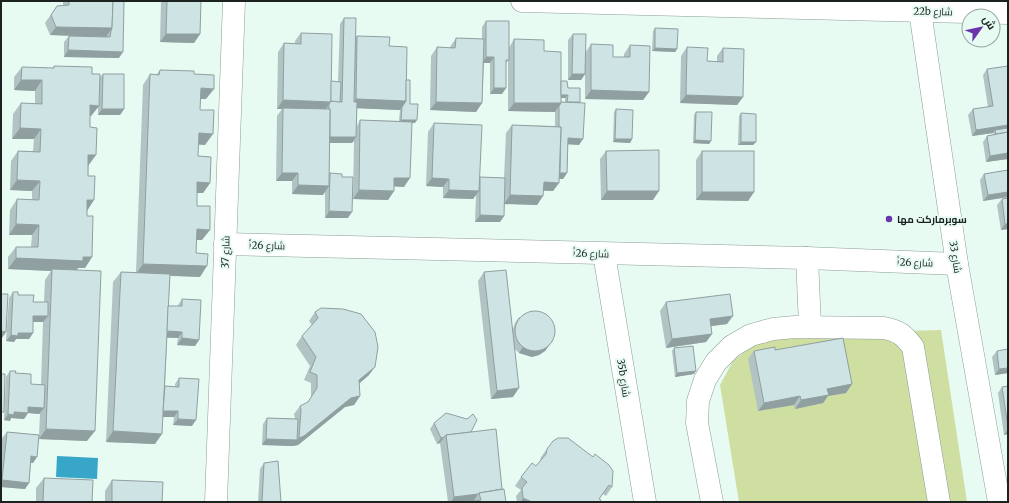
<svg xmlns="http://www.w3.org/2000/svg" width="1009" height="503" viewBox="0 0 1009 503" font-family="Merriweather,Cairo,serif">
<rect width="100%" height="100%" fill="#e7fbf3"/>
<path fill="#cfdea1" d="M941,330L967,502H739L720,385L733,361L754,344L792,334Z"/>
<path fill="#37a6c8" d="M57,456L98,458L97,479L56,477Z"/>
<g fill="none" stroke-linecap="round" stroke-linejoin="round">
<defs>
<g id="minor">
<path d="M522,1L1008,13"/>
<path d="M920,11L957,264L999,502"/>
<path d="M225,244L807,258L957,264"/>
<path d="M604,254L645,502"/>
<path d="M807,258L810,326"/>
<path d="M216,502L234,1"/>
<path d="M712,502L697,423L698,401L705,380L716,362L732,346L751,335L773,329L795,327L884,328C899,331 904,335 913,347L939,502"/>
</g>
</defs>
<use href="#minor" stroke="#8c9e97" stroke-width="23"/>
<use href="#minor" stroke="#fff" stroke-width="22"/>
</g>
<g fill="#b1c3c3" fill-rule="evenodd">
<path d="M63,1H124L119,58L64,57V42L69,36L106,37L50,35L45,23L57,6L63,5Z"/>
<path d="M161,1H201L200,34L194,43L160,42Z"/>
<path d="M344,18L355,39L357,36L389,46L406,80L410,104L415,123H412L404,187L394,186V191L388,200L353,199L354,141L352,143H330L329,175L330,173L342,177L348,218H325V191L323,195L292,194V181H276L277,116L282,109H277L278,52L284,43H295V41L301,33L331,81L338,82L340,24ZM357,108L400,110L399,121L360,120L357,126Z"/>
<path d="M486,21L509,48L514,39L544,51L561,81L568,88L580,102L579,145L568,144L567,173L563,179H559V183L553,191H543V196L537,205L504,204V216L500,222H475L476,195L473,199L443,198V187L426,186L428,132L434,123L480,178V177L504,178L506,133L512,125L555,126V112L508,111V61L506,63V88L502,94H490V63H484L482,103L476,112L430,110L431,56L437,47L450,48V47L456,38L482,39V27ZM561,98H565V102H561Z"/>
<path d="M655,28L677,49L675,52L652,51L653,31Z"/>
<path d="M573,34L586,52L591,44L613,57H624V54L630,45L649,92L643,100L585,99V74L581,80H568V40Z"/>
<path d="M687,47L707,61H717V56L723,48L743,97L737,105L680,103L681,56Z"/>
<path d="M54,66L92,74L100,77L103,74L124,109L120,115H98V107L91,116H90L87,216L92,257L85,268H78L77,270L87,441L39,439L33,463H31L29,483L25,489L1,487V453L2,438L7,432L39,435L40,414L28,413L24,419L11,418L10,421L4,420L6,377L10,371L15,373L31,384L41,385L43,322H33V333L29,339H16L14,342L6,341L9,298L13,292L33,302H44L45,280L51,271L8,269V257L16,247H31L32,235H9L10,210L17,199L32,200V191L10,190L11,161L18,151H33L34,139H12L13,114L21,103L35,104V91L14,90V77L22,67L53,68Z"/>
<path d="M987,69L1008,159L986,162L983,142L987,136L994,134L993,133L972,136L968,115L973,109L988,107L983,75Z"/>
<path d="M160,70L194,74L206,99H200V110L205,145L198,144V156L210,183L203,193H197V206L202,240H196V253L200,277L170,276L168,306H178V305L182,299L199,340L195,346L177,345L178,338H167L165,386L175,387V384L179,378L192,426L173,425L174,417H163L155,444L106,442L113,282L121,272H136L143,85L150,74L156,75Z"/>
<path d="M616,109L632,139L630,143L613,142L614,112Z"/>
<path d="M696,112L711,141L709,144L693,143L694,115Z"/>
<path d="M741,113L756,142L753,145H738L739,116Z"/>
<path d="M606,151L653,200H601L600,159Z"/>
<path d="M702,151L754,192L748,201L696,200V160Z"/>
<path d="M1008,170V197L983,201L980,180L984,174Z"/>
<path d="M1008,198V229L1001,230L997,205L1002,199Z"/>
<path d="M484,272L513,329L515,323L519,317L553,340L545,351L539,355L532,357L519,353L515,349L513,397L491,399L478,281Z"/>
<path d="M666,302L727,324L711,326L712,334L706,342L666,348L660,311Z"/>
<path d="M315,312L369,375L359,383L360,396L354,405L345,407L298,445L293,446L262,445L263,424L267,418L295,419L294,414L300,406L308,403L311,397V383L304,380L310,366L296,345L302,336L312,325L309,321Z"/>
<path d="M674,348L694,374L675,377L672,351Z"/>
<path d="M775,350L852,384L846,393L828,396L823,403L795,409L794,405L758,411L748,359L754,351Z"/>
<path d="M997,351L1008,373L995,375L992,357Z"/>
<path d="M1008,386V434L1004,435L998,393L1002,387Z"/>
<path d="M434,423L471,432L502,489L506,502H448L440,443L437,444L430,429Z"/>
<path d="M547,449L612,487L606,496L603,494L599,499L600,502H517L516,496L521,490L515,486L521,477L536,466L540,461L541,457Z"/>
<path d="M264,463L281,502H258L260,469Z"/>
<path d="M44,478L92,502H36V488Z"/>
<path d="M112,480L162,502H105V491Z"/>
</g>
<g fill="#909f9f">
<path d="M56,27L112,28L106,37L50,35Z"/>
<path d="M166,34H200L194,43L160,42Z"/>
<path d="M655,48L677,49L675,52L652,51Z"/>
<path d="M68,50L123,52L119,58L64,57Z"/>
<path d="M486,57H494L490,63H482Z"/>
<path d="M572,74H585L581,80H568Z"/>
<path d="M21,80H42L35,91L14,90Z"/>
<path d="M201,88L214,89L206,99H193Z"/>
<path d="M494,88H506L502,94H490Z"/>
<path d="M591,90L649,92L643,100L585,99Z"/>
<path d="M557,95H568L565,98H555Z"/>
<path d="M686,95L743,97L737,105L680,103Z"/>
<path d="M356,99L406,101L400,110L350,108Z"/>
<path d="M283,100L331,102L325,110L283,108L282,109H277Z"/>
<path d="M436,102L482,103L476,112L430,110Z"/>
<path d="M514,103H561L555,112L508,111Z"/>
<path d="M90,105L99,106L91,116H82Z"/>
<path d="M102,109H124L120,115H98Z"/>
<path d="M401,120H417L415,123H399Z"/>
<path d="M1008,125V131L995,130L993,133L972,136L976,130Z"/>
<path d="M20,128L41,129L34,139H12Z"/>
<path d="M199,133L213,134L205,145L192,144Z"/>
<path d="M328,137H356L352,143H324Z"/>
<path d="M568,138L583,139L579,145L564,144Z"/>
<path d="M615,139H632L630,143L613,142Z"/>
<path d="M695,140L711,141L709,144L693,143Z"/>
<path d="M741,142H756L753,145H738Z"/>
<path d="M1008,153V159L986,162L990,156Z"/>
<path d="M88,155H96L88,166H81Z"/>
<path d="M282,173H298L292,181H276Z"/>
<path d="M558,173H567L563,179H554Z"/>
<path d="M394,178H410L404,187L388,186Z"/>
<path d="M432,178L449,179L443,187L426,186Z"/>
<path d="M17,180L40,181L32,191L10,190Z"/>
<path d="M197,182L210,183L203,193H190Z"/>
<path d="M544,182L559,183L553,191L538,190Z"/>
<path d="M298,185L329,186L323,195L292,194Z"/>
<path d="M359,190L394,191L388,200L353,199Z"/>
<path d="M449,190L479,191L473,199L443,198Z"/>
<path d="M607,191H659L653,200H601Z"/>
<path d="M702,192H754L748,201L696,200Z"/>
<path d="M1008,192V197L983,201L988,195Z"/>
<path d="M510,195L543,196L537,205L504,204Z"/>
<path d="M87,200H94L87,211Z"/>
<path d="M329,211L352,212L348,218H325Z"/>
<path d="M480,215L504,216L500,222H475Z"/>
<path d="M16,224L39,225L32,235H9Z"/>
<path d="M1005,224H1008V229L1001,230Z"/>
<path d="M197,229L210,230L202,240H189Z"/>
<path d="M92,257L85,268H78L76,271L52,269L51,271L8,269L16,258Z"/>
<path d="M143,264L207,266L200,277L136,274Z"/>
<path d="M33,316H48L43,322H29Z"/>
<path d="M733,316L727,324L704,327L710,319Z"/>
<path d="M1,331L6,332L2,338H1Z"/>
<path d="M164,331L182,332L178,338L160,337Z"/>
<path d="M18,333H33L29,339H16L14,342L6,341L11,335Z"/>
<path d="M712,334L706,342L666,348L672,339Z"/>
<path d="M182,338L199,340L195,346L177,345Z"/>
<path d="M553,340L545,351L539,355L532,357L519,353L523,347Z"/>
<path d="M375,367L369,375L353,389L359,380Z"/>
<path d="M1008,368V373L995,375L999,369Z"/>
<path d="M696,371L694,374L675,377L677,373Z"/>
<path d="M852,384L846,393L828,396L823,403L795,409L801,400L827,389Z"/>
<path d="M519,388L513,397L491,399L497,391Z"/>
<path d="M360,396L354,405L345,407L298,445L293,446L262,445L266,439L297,440L299,438L351,398Z"/>
<path d="M800,396L794,405L758,411L764,403Z"/>
<path d="M28,407L44,408L39,414L28,413L24,419L11,418L10,421L4,420L8,414Z"/>
<path d="M161,410L178,411L174,417H156Z"/>
<path d="M178,419L196,420L192,426L173,425Z"/>
<path d="M46,429L95,431L87,441L39,439Z"/>
<path d="M1008,429V434L1004,435Z"/>
<path d="M113,431L162,434L155,444L106,442Z"/>
<path d="M444,437L440,443L437,444L441,438Z"/>
<path d="M31,456L37,457L33,463L27,462Z"/>
<path d="M2,480L29,483L25,489L1,487V482Z"/>
<path d="M478,494L473,502H451L454,497Z"/>
<path d="M523,498L532,502H521Z"/>
</g>
<g fill="#cee3e3" stroke="#909f9f">
<path d="M69,1H113L112,28L56,27L51,15L57,6L69,5Z"/>
<path d="M113,1H124L123,52L68,50L69,36L110,37L111,31L112,28Z"/>
<path d="M167,1H201L200,34H166Z"/>
<path d="M344,18H356L354,102H357L356,137H330V109H329V104L331,101L342,102Z"/>
<path d="M486,21H509V60H506V88H494V57H486Z"/>
<path d="M655,28L678,29L677,49L655,48Z"/>
<path d="M301,33L332,34L331,102L283,100L284,43L301,44Z"/>
<path d="M573,34H586L585,74H572Z"/>
<path d="M357,36L390,37L389,46L407,47L406,101L356,99Z"/>
<path d="M456,38L484,39L482,103L436,102L437,47L455,48Z"/>
<path d="M514,39L544,40V51L561,52V103H514Z"/>
<path d="M591,44L613,45V57H630V45L650,46L649,92L591,90Z"/>
<path d="M687,47L708,48L707,61L723,62V48L744,49L743,97L686,95Z"/>
<path d="M54,66L92,67V74H100L99,106L90,105V127L97,128L96,155H88V176H95L94,200H87V216H93L92,257H83V261L16,258V247H38L39,225L16,224L17,199L39,200L40,181L17,180L18,151L40,152L41,129L20,128L21,103L42,104V80H21L22,67L54,68Z"/>
<path d="M1008,66V125L976,130L973,109L993,106L987,69Z"/>
<path d="M160,70L194,71V74L214,75V89L201,88L200,110H214L213,134L199,133L198,156L211,157L210,183L197,182V206H210V230L197,229L196,253L208,254L207,266L143,264L150,74L159,75Z"/>
<path d="M103,74H124V109H102Z"/>
<path d="M406,80H410V104H418L417,120H401L402,107L406,101Z"/>
<path d="M331,81L341,82L340,102L331,101Z"/>
<path d="M561,81H567L568,88H580V102H567L568,95H561Z"/>
<path d="M561,102L585,103L583,139L568,138L567,173H560L561,127H559V106L561,103Z"/>
<path d="M283,108L330,109L329,186L298,185V173H282Z"/>
<path d="M616,109L633,110L632,139H615Z"/>
<path d="M696,112H712L711,141L695,140Z"/>
<path d="M741,113L756,114V142H741Z"/>
<path d="M360,120L412,122L410,178H394V191L359,190Z"/>
<path d="M434,123L482,125L479,191L449,190V179L432,178Z"/>
<path d="M512,125L561,127L559,183L544,182L543,196L510,195Z"/>
<path d="M1008,128V132L996,134L995,130Z"/>
<path d="M1008,132V153L990,156L987,136Z"/>
<path d="M659,150V191H607L606,151Z"/>
<rect x="702" y="151" width="52" height="41"/>
<path d="M1008,170V192L988,195L984,174Z"/>
<path d="M330,173L342,174V177H353L352,212L329,211Z"/>
<path d="M480,177L505,178L504,216L480,215Z"/>
<path d="M1008,198V224H1005L1002,199Z"/>
<path d="M52,269L101,271L95,431L46,429Z"/>
<path d="M506,270L519,388L497,391L484,272Z"/>
<path d="M121,272L170,274L162,434L113,431Z"/>
<path d="M13,292H18V295H34L33,302H48V316H33V333H18V336L11,335Z"/>
<path d="M1,294H8L6,332L1,331Z"/>
<path d="M730,294L733,316L710,319L712,334L672,339L666,302Z"/>
<path d="M182,299L201,300L199,340L182,338V332L167,331L168,306H182Z"/>
<path d="M321,308L343,309L361,314L375,332L378,347L375,367L359,380L360,396L351,398L304,436L299,438L301,410L300,406L308,402L317,388V375L310,372L316,357L302,336L318,318L315,312Z"/>
<circle cx="535" cy="331" r="20"/>
<path d="M843,338L852,384L827,389L829,395L801,400L800,396L764,403L754,351L775,347V350Z"/>
<path d="M693,346L696,371L677,373L674,348Z"/>
<path d="M1008,349V368L999,369L997,351Z"/>
<path d="M10,371H16L15,373L31,374V384L45,385L44,408L28,407V413L14,412V415L8,414Z"/>
<path d="M1,374H5L4,412H1Z"/>
<path d="M179,378L199,379L196,420L178,419V411H163L165,386L179,387Z"/>
<path d="M1008,386V427L1002,387Z"/>
<path d="M446,413L467,419L473,414L477,420L471,432L446,435L444,437L441,438L434,423Z"/>
<path d="M267,418L298,419L297,440L266,439Z"/>
<path d="M496,429L502,489L479,493L478,494L454,497L446,435Z"/>
<path d="M7,432L39,435L37,457L31,456L29,483L2,480Z"/>
<path d="M558,438H568L593,457L595,454L609,465L613,471L612,487L609,485L599,499L601,500L600,502H532L523,498L522,488L527,482L521,477L532,463L536,466L546,454L547,449L553,441Z"/>
<path d="M278,461L281,502H262L264,463Z"/>
<path d="M44,478L93,480L92,502H43Z"/>
<path d="M112,480L163,482L162,502H112Z"/>
<path d="M504,489L506,502H468L481,500L479,493Z"/>
</g>
<circle fill="#6a34aa" stroke="#e7fbf3" stroke-width="1.5" cx="889" cy="219" r="4"/>
<g text-anchor="middle" stroke-width="4" stroke-linejoin="round" paint-order="stroke">
<g font-size="10" fill="#1b221f" stroke="#e7fbf3">
<text transform="translate(933 11) rotate(1)" y="4">22b شارع</text>
<text transform="translate(267 245) rotate(1)" y="4">شارع 26أ</text>
<text transform="translate(225 252) rotate(-88)" y="4">شارع 37</text>
<text transform="translate(591 253) rotate(2)" y="4">شارع 26أ</text>
<text transform="translate(956 257) rotate(81)" y="4">شارع 33</text>
<text transform="translate(915 262) rotate(2)" y="4">شارع 26أ</text>
<text transform="translate(624 378) rotate(81)" y="4">35b شارع</text>
</g>
<g font-size="10" font-weight="bold" fill="#1b221f" stroke="#e7fbf3" text-anchor="start">
<text x="897" y="223">سوبرماركت مها</text>
</g>
</g>
<rect width="1009" height="503" fill="none" stroke="#1b221f" stroke-width="4"/>
<g transform="translate(981 28) rotate(57)"><circle r="19" fill="#e7fbf3" stroke="#95a49e"/>
<path d="M0-3L7 15L0 10L-7 15Z" fill="#6a34aa"/>
<text y="-6" font-size="11" font-weight="bold" text-anchor="middle" fill="#1b221f">ش</text>
</g>
</svg>
